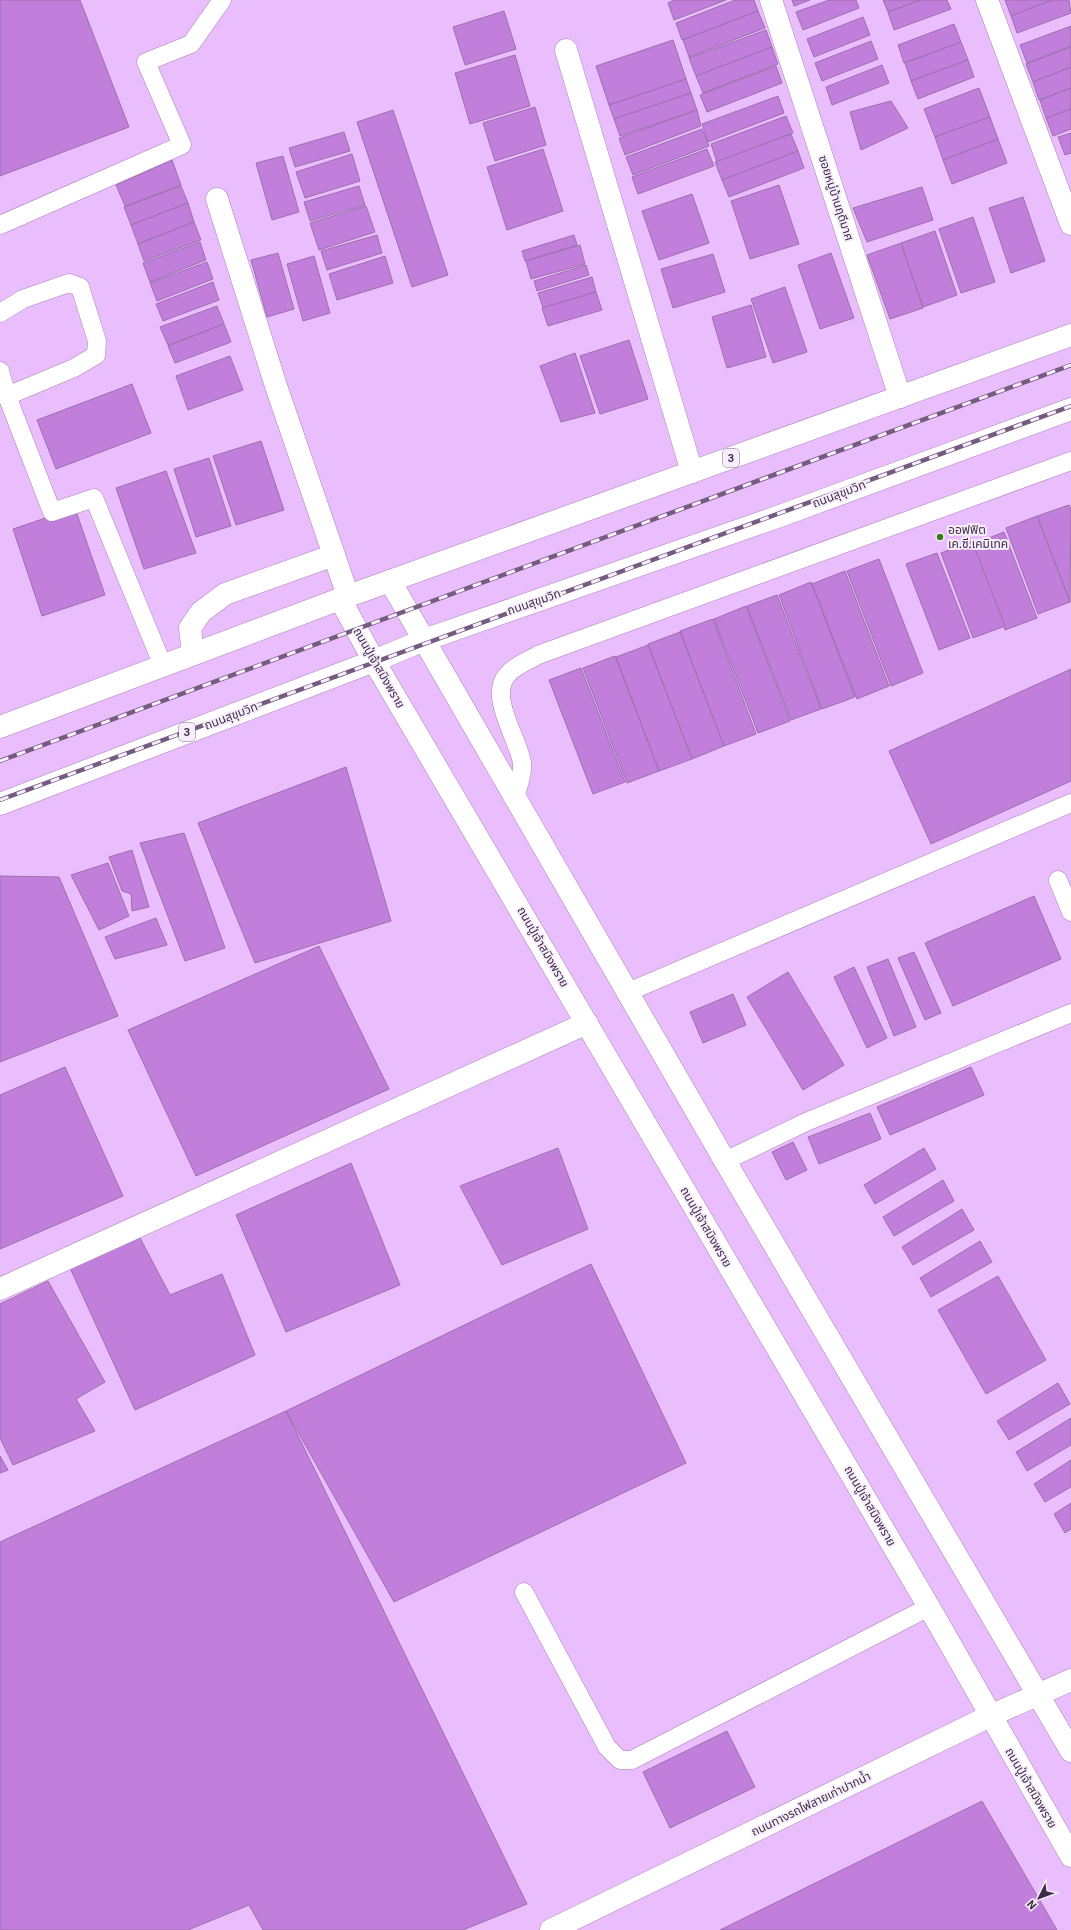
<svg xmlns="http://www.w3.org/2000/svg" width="1071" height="1930" viewBox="0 0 1071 1930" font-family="Roboto,'Noto Sans Thai',sans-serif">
<rect width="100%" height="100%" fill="#eabefc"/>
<g fill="#c17fdb" stroke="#9b71ac">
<path d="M0,0H80L129,127L0,176Z"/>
<path d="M674,0H726L674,20L668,3Z"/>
<path d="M735,0H754L758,11L682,40L676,23Z"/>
<path d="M792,0H810L794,6Z"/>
<path d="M829,0H856L859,8L803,30L796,12Z"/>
<path d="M883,0H920L888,12Z"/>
<path d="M920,0H947L951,9L894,30L888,12Z"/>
<path d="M1005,0H1052L1011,16Z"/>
<path d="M1052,0H1069L1071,13L1017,33L1011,16Z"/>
<path d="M504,11L516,49L465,65L453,27Z"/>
<path d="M758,11L765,28L689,57L683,40Z"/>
<path d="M863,17L870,35L814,57L807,39Z"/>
<path d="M954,24L961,42L904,63L898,45Z"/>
<path d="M1071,26V46L1027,63L1020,45Z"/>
<path d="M766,30L772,47L696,76L689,58Z"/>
<path d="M673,40L686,79L609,105L596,66Z"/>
<path d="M871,41L878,59L822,81L815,63Z"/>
<path d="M961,42L968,60L911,81L905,63Z"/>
<path d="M772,47L778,64L703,93L696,76Z"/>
<path d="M1071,47V67L1033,82L1026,64Z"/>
<path d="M515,55L530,106L470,124L455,73Z"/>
<path d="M968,60L974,77L918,99L911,81Z"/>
<path d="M882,65L889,83L832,105L826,87Z"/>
<path d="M776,66L782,83L707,112L700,95Z"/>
<path d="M1071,67V88L1039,100L1033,82Z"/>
<path d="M686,79L691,93L614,119L609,105Z"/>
<path d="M979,88L990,117L935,137L924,109Z"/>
<path d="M1071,88V109L1046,118L1040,100Z"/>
<path d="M691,93L697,110L620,136L614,119Z"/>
<path d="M778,96L784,113L708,142L702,124Z"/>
<path d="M891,101L908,128L861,150L850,112Z"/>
<path d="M535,107L546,145L495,161L483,123Z"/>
<path d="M1071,109V129L1053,136L1046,118Z"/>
<path d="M393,110L448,275L412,287L357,122Z"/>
<path d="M697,110L701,126L625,155L619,138Z"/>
<path d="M786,116L793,133L717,162L711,144Z"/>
<path d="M990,117L998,139L943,160L935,137Z"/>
<path d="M702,129L709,146L633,175L626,157Z"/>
<path d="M344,132L350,151L295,167L289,148Z"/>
<path d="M1071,133V153L1065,155L1058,137Z"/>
<path d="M791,134L798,151L722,180L715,162Z"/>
<path d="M998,139L1007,163L952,184L943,160Z"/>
<path d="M543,149L563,211L507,230L487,167Z"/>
<path d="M707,149L714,166L638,194L632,177Z"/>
<path d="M798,151L804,168L729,197L722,180Z"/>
<path d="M352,154L360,181L305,198L296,172Z"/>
<path d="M283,156L299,212L272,220L256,163Z"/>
<path d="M172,160L181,185L125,206L116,185Z"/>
<path d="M779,185L799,244L750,259L731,201Z"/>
<path d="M181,186L188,203L131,225L124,207Z"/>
<path d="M359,186L365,205L310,221L304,202Z"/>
<path d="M922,187L933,220L867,242L853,208Z"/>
<path d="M692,194L709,243L659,260L642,211Z"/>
<path d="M1023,197L1045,261L1011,273L989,208Z"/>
<path d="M188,203L194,222L138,244L131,225Z"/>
<path d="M366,206L375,232L319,250L310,223Z"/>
<path d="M973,217L995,282L961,293L939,229Z"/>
<path d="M194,222L201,240L144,261L138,244Z"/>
<path d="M935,231L957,295L923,307L901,243Z"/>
<path d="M377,235L382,253L327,270L321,251Z"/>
<path d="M574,235L577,245L525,261L522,251Z"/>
<path d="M200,242L206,260L150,282L143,263Z"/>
<path d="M901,243L923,308L890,319L867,255Z"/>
<path d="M580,245L585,264L531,279L526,261Z"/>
<path d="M278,253L294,309L267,317L251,260Z"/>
<path d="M831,253L854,318L820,329L798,265Z"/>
<path d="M713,254L725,292L673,308L661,269Z"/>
<path d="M314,256L330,313L303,321L287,264Z"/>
<path d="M385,256L393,283L337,300L329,274Z"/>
<path d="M207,262L213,279L157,301L150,283Z"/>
<path d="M586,265L589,275L537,291L534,281Z"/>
<path d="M592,277L596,292L543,308L538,293Z"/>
<path d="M213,282L219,300L163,321L156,304Z"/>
<path d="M785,287L807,352L773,363L751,299Z"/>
<path d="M596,292L602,310L548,326L542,308Z"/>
<path d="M751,305L766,357L727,368L712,317Z"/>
<path d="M217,306L224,324L168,345L160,327Z"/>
<path d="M224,324L231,342L175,363L168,346Z"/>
<path d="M629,340L648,399L600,414L580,356Z"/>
<path d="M575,353L595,413L561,422L540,366Z"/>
<path d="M230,356L243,390L188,410L176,376Z"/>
<path d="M132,384L151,433L56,469L37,420Z"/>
<path d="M261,441L284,510L236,525L213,456Z"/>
<path d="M209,458L231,526L196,537L174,469Z"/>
<path d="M166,471L196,553L144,569L116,488Z"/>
<path d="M1069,505L1071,509L1070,602L1037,516Z"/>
<path d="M75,508L105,595L42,616L13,529Z"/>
<path d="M1037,516L1070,602L1038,614L1006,528Z"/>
<path d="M1004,532L1037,618L1005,630L973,544Z"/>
<path d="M972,541L1005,626L973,638L941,553Z"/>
<path d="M937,553L970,638L939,650L906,564Z"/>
<path d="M879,559L923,673L891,686L847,571Z"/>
<path d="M845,571L889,686L857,699L812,584Z"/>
<path d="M811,582L855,697L822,709L779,595Z"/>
<path d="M777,595L821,709L791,720L747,606Z"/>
<path d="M746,606L790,721L758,733L714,619Z"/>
<path d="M713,619L756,734L724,746L680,631Z"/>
<path d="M680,632L724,746L692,759L648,644Z"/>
<path d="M648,645L692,759L659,771L616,657Z"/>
<path d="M615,656L659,771L627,783L583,668Z"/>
<path d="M581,668L625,782L593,794L549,680Z"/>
<path d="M1071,669V781L931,844L889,751Z"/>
<path d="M346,767L391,921L255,963L198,823Z"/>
<path d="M184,833L225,948L185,961L140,843Z"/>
<path d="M132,850L149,907L132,911L131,894L122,891L109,857Z"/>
<path d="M108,863L129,916L99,930L71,875Z"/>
<path d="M0,876L59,877L118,1016L0,1062Z"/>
<path d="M1034,896L1061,959L953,1006L925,943Z"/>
<path d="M156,918L167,945L115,959L105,937Z"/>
<path d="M319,946L389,1089L196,1176L128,1030Z"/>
<path d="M914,952L941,1013L925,1020L898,958Z"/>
<path d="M888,959L916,1027L894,1036L867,967Z"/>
<path d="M854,967L887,1038L867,1048L834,977Z"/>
<path d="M788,972L844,1065L803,1090L747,997Z"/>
<path d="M733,994L746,1025L703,1043L690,1012Z"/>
<path d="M65,1067L123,1196L0,1249V1095Z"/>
<path d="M971,1067L984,1095L890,1135L877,1107Z"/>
<path d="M870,1113L881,1139L819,1164L808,1137Z"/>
<path d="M793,1142L807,1170L786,1180L772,1152Z"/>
<path d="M558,1148L588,1229L502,1265L460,1186Z"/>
<path d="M924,1148L936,1169L875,1204L864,1185Z"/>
<path d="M351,1163L400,1285L286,1332L236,1215Z"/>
<path d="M943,1180L954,1201L894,1236L883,1217Z"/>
<path d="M962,1209L974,1230L913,1265L902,1247Z"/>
<path d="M139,1236L170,1295L222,1274L255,1355L135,1410L70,1268Z"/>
<path d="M980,1241L992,1262L931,1297L920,1278Z"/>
<path d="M591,1264L686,1463L394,1602L286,1411Z"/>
<path d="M998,1276L1046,1360L986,1394L938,1310Z"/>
<path d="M48,1281L105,1382L76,1399L95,1431L13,1465L0,1438V1304Z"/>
<path d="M1058,1383L1070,1404L1009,1440L997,1421Z"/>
<path d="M286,1411L527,1904L463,1930H263L249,1905L188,1930H0V1542Z"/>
<path d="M1071,1418V1445L1027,1471L1016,1452Z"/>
<path d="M0,1456L8,1470L0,1473Z"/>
<path d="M1071,1460V1487L1045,1502L1034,1484Z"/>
<path d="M1071,1503V1529L1065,1533L1054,1514Z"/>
<path d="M727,1731L755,1787L670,1828L643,1772Z"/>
<path d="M982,1801L1057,1930H720Z"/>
</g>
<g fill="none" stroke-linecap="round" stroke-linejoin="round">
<defs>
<g id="service">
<path d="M0,225L182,145L146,62L191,44L222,0"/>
<path d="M0,313L23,299L69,283L80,287L97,341L96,355L74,368L7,396"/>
<path d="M0,371L7,396L52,512L94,498L163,666"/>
<path d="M515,796C519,786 523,775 522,763C519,740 488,697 507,675C514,666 528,661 538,655L1071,461"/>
<path d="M1058,880L1071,912"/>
<path d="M628,992L1071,803"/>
<path d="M725,1161L806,1122L1071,1013"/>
<path d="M524,1592L607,1747L620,1760H632L929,1607"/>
</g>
<g id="minor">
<path d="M771,0L900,397"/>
<path d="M987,0L1071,224"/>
<path d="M566,50L692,472"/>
<path d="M217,199L276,386L348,596"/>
<path d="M193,654L190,628L201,612L225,594L334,555"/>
<path d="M0,1289L587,1023"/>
</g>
<g id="secondary">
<path d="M390,581L725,1161L1071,1751"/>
<path d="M340,599L374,661L929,1607L1071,1856"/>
<path d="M551,1930L990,1716L1071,1680"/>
</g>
<g id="trunk">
<path d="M0,727L340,599L1071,335"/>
<path d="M0,804L374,661L424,640L780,516L1071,409"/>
</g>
</defs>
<use href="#service" stroke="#ab81bc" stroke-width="19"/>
<use href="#minor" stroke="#ab81bc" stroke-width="23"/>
<use href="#secondary" stroke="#ab81bc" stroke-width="23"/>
<use href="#trunk" stroke="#ab81bc" stroke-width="23"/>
<use href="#service" stroke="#fff" stroke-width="18"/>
<use href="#minor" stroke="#fff" stroke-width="22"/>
<use href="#secondary" stroke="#fff" stroke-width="22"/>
<use href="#trunk" stroke="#fff" stroke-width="22"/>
<defs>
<g id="rail">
<path d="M0,761L1071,365"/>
<path d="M0,800L1071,406"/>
</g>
</defs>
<use href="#rail" stroke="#755b80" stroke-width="4.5"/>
<use href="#rail" stroke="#f7eefb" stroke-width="3" stroke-dasharray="9" stroke-linecap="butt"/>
</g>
<circle fill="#3f7b15" stroke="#f7eefb" stroke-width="1.5" cx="940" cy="537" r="4"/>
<g text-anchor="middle" stroke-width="4" stroke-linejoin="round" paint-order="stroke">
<g fill="#f7eefb" stroke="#76677c" stroke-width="1">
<rect x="723" y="449" width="16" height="18" rx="3"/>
<rect x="179" y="723" width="16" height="18" rx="3"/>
</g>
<g font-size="11" font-weight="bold" fill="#3f2d46">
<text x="731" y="462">3</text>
<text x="187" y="736">3</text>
</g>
<g font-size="12" fill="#3f2d46" stroke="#f7eefb">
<text transform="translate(836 198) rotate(72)" y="4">ซอยหมู่บ้านฤดีมาศ</text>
<text transform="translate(839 494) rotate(-21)" y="4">ถนนสุขุมวิท</text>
<text transform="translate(534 602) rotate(-19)" y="4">ถนนสุขุมวิท</text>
<text transform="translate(379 668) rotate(60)" y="4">ถนนปู่เจ้าสมิงพราย</text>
<text transform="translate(231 716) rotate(-21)" y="4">ถนนสุขุมวิท</text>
<text transform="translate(543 947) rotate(60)" y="4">ถนนปู่เจ้าสมิงพราย</text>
<text transform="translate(706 1227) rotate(60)" y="4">ถนนปู่เจ้าสมิงพราย</text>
<text transform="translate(870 1506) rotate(60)" y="4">ถนนปู่เจ้าสมิงพราย</text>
<text transform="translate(1031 1788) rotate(60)" y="4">ถนนปู่เจ้าสมิงพราย</text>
<text transform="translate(811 1804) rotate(-26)" y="4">ถนนทางรถไฟสายเก่าปากน้ำ</text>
</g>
<g font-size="12" fill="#3f2d46" stroke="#f7eefb" text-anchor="start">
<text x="948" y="534">ออฟฟิต<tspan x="948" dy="14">เค.ซี.เคมิเทค</tspan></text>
</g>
</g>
<g transform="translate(1039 1898) rotate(228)" stroke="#f7eefb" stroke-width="3" paint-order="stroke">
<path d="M0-3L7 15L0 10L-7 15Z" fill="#3f2d46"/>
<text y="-6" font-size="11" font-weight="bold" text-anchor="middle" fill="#3f2d46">N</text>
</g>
</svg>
